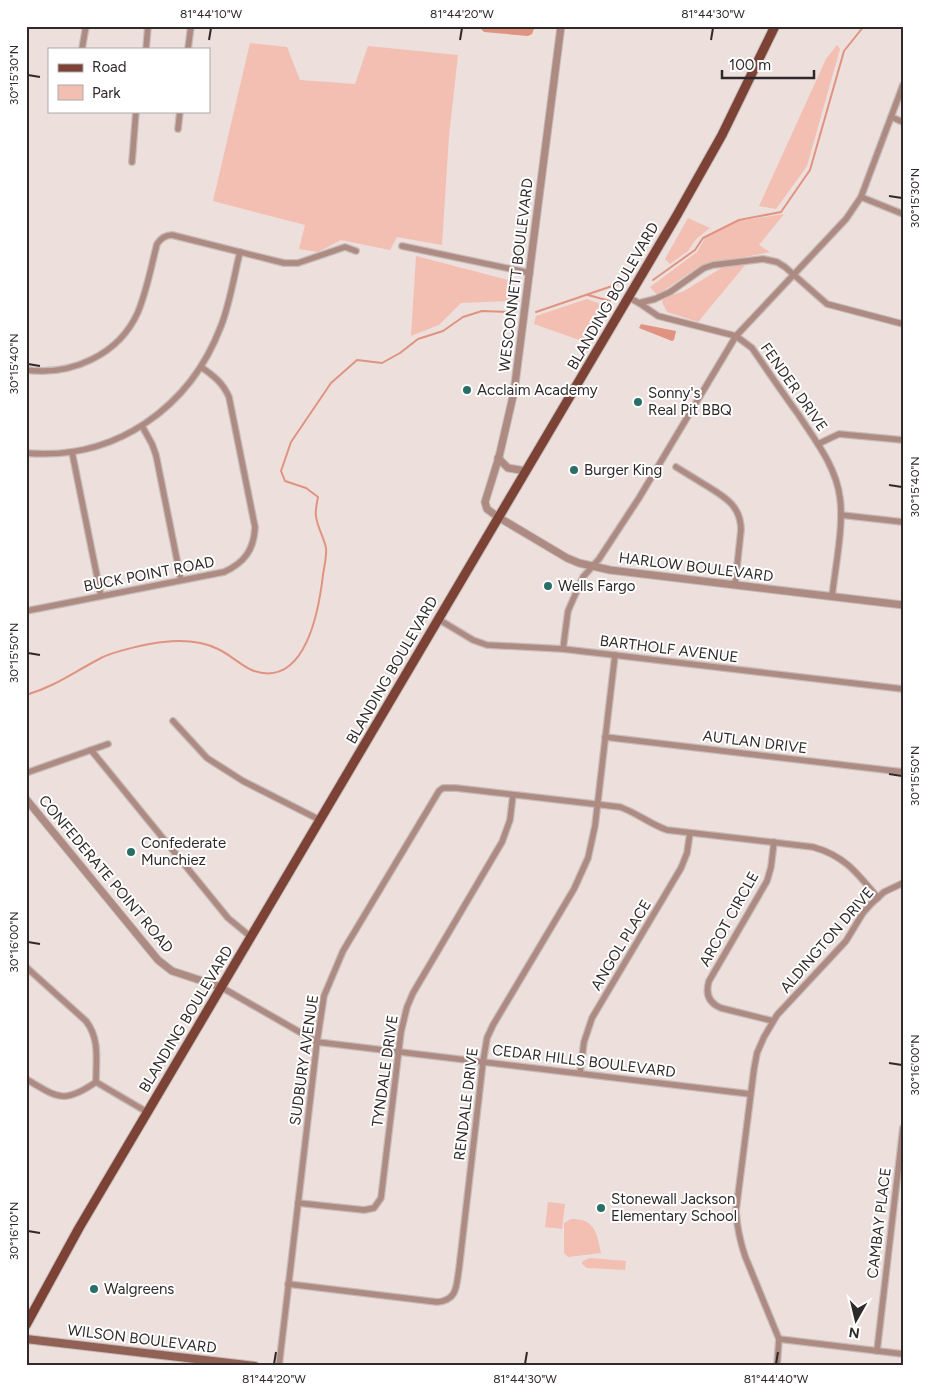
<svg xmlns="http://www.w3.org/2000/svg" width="929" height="1392" viewBox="0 0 929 1392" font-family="Figtree,sans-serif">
<rect width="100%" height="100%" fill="#ecdfdc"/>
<g fill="#f3bfb2">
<path d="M250,43L287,47L300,80L355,84L368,46L458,55L449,136L442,245L397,237L390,250L341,240L318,252L299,249L305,225L213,201Z"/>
<path d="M837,45L840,49L807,166L776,209L759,206L826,59Z"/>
<path d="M784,214L759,245L770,252L700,266L657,295L650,287L697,252L705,238L739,221Z"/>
<path d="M688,218L710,228L696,239L688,251L670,264L665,259Z"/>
<path d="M416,256L516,282L512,301L461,303L439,325L411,336Z"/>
<path d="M746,264L698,322L667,312L662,302L664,298L684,291L723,267Z"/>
<path d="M587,299L606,306L582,341L534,324L536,316Z"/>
<path d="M548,1202L565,1204L562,1229L545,1227Z"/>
<path d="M616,1209H623L625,1212L623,1222L619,1224L614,1220Z"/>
<path d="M571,1219C595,1218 597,1234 601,1253L568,1257L564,1253V1223Z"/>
<path d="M590,1258L626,1261L625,1270L587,1268L582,1264L583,1261Z"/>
</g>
<g fill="#df9380">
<path d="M535,26L532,34L528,36L484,32L479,27Z"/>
<path d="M641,324L676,331L674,340L672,341L639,328Z"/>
</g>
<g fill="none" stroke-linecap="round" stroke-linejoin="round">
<g stroke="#df9380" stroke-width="2">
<path d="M653,280L695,250L703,238L739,220L781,212L810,170L844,51L864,26"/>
<path d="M588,295L610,301"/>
<path d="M536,312L621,283"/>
<path d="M26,695C56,686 74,672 101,658C112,652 149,643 163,642C181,640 202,641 218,649C231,655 241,666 254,671C306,688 319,609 323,575C324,567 327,556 326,548C324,537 317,527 316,516C315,510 317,503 318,497L306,488L285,481L281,471L291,442L331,383L357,360L382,363L400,353L418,339L443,331L463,317L482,311L513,312"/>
</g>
<defs>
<g id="minor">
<path d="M82,49L86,26"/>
<path d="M146,49L148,26"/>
<path d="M188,49L191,26"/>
<path d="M891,117L903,122"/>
<path d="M178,129L180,111"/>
<path d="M132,162L136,111"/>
<path d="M861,197L903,214"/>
<path d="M402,246L530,273"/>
<path d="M628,297L639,303L655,299L670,292L704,268L713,265L763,259L777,262L785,267L827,304L903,324"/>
<path d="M639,303L658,316L736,336L752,348C767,370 782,392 798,414C815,440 836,466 840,498C844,526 835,568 832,597"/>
<path d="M26,370C71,376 119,355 138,312C147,290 151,267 157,244C161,238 165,235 172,235L284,263H298L345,247L356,251"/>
<path d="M142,426L152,444L156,455L181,580"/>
<path d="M818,444L839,434L903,440"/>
<path d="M72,452L101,596"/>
<path d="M26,453C115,461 190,408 221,326C230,303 234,276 240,252"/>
<path d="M676,467C686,473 697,480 707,486C725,497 741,506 741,530L735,585"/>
<path d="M841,515L903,522"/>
<path d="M26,611L224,572C244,563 254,550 255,527L229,397C223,383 214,376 201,367"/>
<path d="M438,619L473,640L487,645L563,649L903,689"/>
<path d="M563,649L568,611L583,577L599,559L639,498L736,336L846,219L861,197L903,85"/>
<path d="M173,721L207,758L243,781L320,820"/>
<path d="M605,737L903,772"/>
<path d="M91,750L228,918L251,937"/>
<path d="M26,773L108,744"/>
<path d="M26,967L86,1021C100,1039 96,1060 96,1082"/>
<path d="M221,987L317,1042L750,1094"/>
<path d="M773,1021L721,1008C709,1003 705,994 709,981L767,881L771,867L774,842"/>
<path d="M580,1073L584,1042L592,1018L681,868L687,853L690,833"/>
<path d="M26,1079C57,1097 63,1105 96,1082"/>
<path d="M96,1082L147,1112"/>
<path d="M298,1203L364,1210L374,1208L381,1198L401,1032L407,1007L413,993L502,842L510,820L513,795"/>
<path d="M288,1284L437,1302C458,1300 456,1286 459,1269L483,1062L487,1038L493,1025L574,889L588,858L595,826L615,655"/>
<path d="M779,1339L903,1354"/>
<path d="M877,1351L903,1128"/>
<path d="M279,1366L317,1042L324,996L343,951L439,791L443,788H456L620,807C637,813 650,824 667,830L813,847C845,856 857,873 878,898"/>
<path d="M777,1366L779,1339L745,1256C740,1241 737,1227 736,1211L754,1069L757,1053L764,1037L777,1015L846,941L863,913L871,904L884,892L903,883"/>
</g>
<g id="tertiary">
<path d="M561,26L514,392L499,457L485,502L487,509L498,517L567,558L579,563L610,570L903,605"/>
<path d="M498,458L508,468L526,471"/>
<path d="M26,799L158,960L172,971L221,987"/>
</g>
<path id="secondary" d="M26,1339L255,1366"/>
<path id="primary" d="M26,1325L79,1228L677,215L722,135L775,26"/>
</defs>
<use href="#minor" stroke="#c6bbb8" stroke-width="8"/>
<use href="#tertiary" stroke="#c6bbb8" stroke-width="9"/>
<use href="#secondary" stroke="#c6bbb8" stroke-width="10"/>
<use href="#primary" stroke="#c6bbb8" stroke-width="11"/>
<use href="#minor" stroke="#ad8b82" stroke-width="5.5"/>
<use href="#tertiary" stroke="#ad8b82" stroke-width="7"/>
<use href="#secondary" stroke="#916155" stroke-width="8"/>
<use href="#primary" stroke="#7b4235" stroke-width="9"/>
</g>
<path fill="none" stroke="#2f2a29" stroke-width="2" d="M209,40L211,28M460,40L462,28M711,40L713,28M28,75L40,77M889,196L902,198M28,364L40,366M889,485L902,487M28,653L40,655M889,774L902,776M28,942L40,944M889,1063L902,1065M28,1231L40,1233M274,1364L276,1352M525,1364L527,1352M776,1364L778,1352"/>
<g fill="#287067" stroke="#fff" stroke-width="2">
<circle cx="467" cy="390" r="5"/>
<circle cx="638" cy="402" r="5"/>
<circle cx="574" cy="470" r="5"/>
<circle cx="548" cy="586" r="5"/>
<circle cx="131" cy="852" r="5"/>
<circle cx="601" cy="1208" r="5"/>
<circle cx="94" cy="1289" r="5"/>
</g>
<g text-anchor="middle" stroke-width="4" stroke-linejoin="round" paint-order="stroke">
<g font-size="15" fill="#2f2a29" stroke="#fff">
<text transform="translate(516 275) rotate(-83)" y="5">WESCONNETT BOULEVARD</text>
<text transform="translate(613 296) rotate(-60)" y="5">BLANDING BOULEVARD</text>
<text transform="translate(794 387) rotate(55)" y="5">FENDER DRIVE</text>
<text transform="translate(696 567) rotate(7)" y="5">HARLOW BOULEVARD</text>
<text transform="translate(149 574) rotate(-11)" y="5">BUCK POINT ROAD</text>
<text transform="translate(669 649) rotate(7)" y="5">BARTHOLF AVENUE</text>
<text transform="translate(392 670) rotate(-60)" y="5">BLANDING BOULEVARD</text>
<text transform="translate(755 742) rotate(7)" y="5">AUTLAN DRIVE</text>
<text transform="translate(106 874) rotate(50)" y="5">CONFEDERATE POINT ROAD</text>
<text transform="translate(729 919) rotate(-61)" y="5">ARCOT CIRCLE</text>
<text transform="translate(827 940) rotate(-49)" y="5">ALDINGTON DRIVE</text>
<text transform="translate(621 945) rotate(-59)" y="5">ANGOL PLACE</text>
<text transform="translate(186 1019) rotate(-59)" y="5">BLANDING BOULEVARD</text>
<text transform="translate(304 1060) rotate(-82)" y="5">SUDBURY AVENUE</text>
<text transform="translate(584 1061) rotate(7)" y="5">CEDAR HILLS BOULEVARD</text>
<text transform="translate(385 1071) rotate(-82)" y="5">TYNDALE DRIVE</text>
<text transform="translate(466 1104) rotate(-83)" y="5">RENDALE DRIVE</text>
<text transform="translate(879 1223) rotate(-83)" y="5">CAMBAY PLACE</text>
<text transform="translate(142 1339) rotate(7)" y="5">WILSON BOULEVARD</text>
</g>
<g font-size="15" fill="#2f2a29" stroke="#fff" text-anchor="start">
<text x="477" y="395">Acclaim Academy</text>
<text x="648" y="398">Sonny's<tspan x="648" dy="17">Real Pit BBQ</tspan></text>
<text x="584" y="475">Burger King</text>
<text x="558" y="591">Wells Fargo</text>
<text x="141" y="848">Confederate<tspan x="141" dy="17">Munchiez</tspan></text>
<text x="611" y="1204">Stonewall Jackson<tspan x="611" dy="17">Elementary School</tspan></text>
<text x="104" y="1294">Walgreens</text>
</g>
</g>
<rect width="929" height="1392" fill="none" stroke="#ffffff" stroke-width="55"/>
<rect x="48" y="48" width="162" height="65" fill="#ffffff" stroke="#acaaa9"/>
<rect x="58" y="64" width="25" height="8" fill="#7b4235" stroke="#acaaa9"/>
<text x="92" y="72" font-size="15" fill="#2f2a29">Road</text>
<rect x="58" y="85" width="25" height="15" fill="#f3bfb2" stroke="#acaaa9"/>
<text x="92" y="98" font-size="15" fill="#2f2a29">Park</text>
<g transform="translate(856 1320) rotate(188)" stroke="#ffffff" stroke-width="4" paint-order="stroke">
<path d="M0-4L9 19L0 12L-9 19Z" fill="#2f2a29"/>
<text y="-8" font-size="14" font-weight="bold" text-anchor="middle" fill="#2f2a29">N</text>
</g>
<path d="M722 70v8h92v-8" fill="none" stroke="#2f2a29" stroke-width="2.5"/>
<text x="729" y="70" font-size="15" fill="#2f2a29" stroke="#ffffff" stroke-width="4" paint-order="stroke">100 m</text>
<rect x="28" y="28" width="874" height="1336" fill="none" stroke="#2f2a29" stroke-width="2"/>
<g font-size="12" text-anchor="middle" fill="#2f2a29">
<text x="211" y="18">81°44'10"W</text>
<text x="462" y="18">81°44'20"W</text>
<text x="713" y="18">81°44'30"W</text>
<text transform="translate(14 75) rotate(-90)" y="4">30°15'30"N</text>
<text transform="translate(915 198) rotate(-90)" y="4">30°15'30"N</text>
<text transform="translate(14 364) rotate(-90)" y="4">30°15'40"N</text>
<text transform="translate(915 487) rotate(-90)" y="4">30°15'40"N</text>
<text transform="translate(14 653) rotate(-90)" y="4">30°15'50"N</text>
<text transform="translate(915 776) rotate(-90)" y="4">30°15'50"N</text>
<text transform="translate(14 942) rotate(-90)" y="4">30°16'00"N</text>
<text transform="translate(915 1065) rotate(-90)" y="4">30°16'00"N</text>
<text transform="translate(14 1231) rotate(-90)" y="4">30°16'10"N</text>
<text x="274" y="1383">81°44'20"W</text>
<text x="525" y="1383">81°44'30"W</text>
<text x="776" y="1383">81°44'40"W</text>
</g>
</svg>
